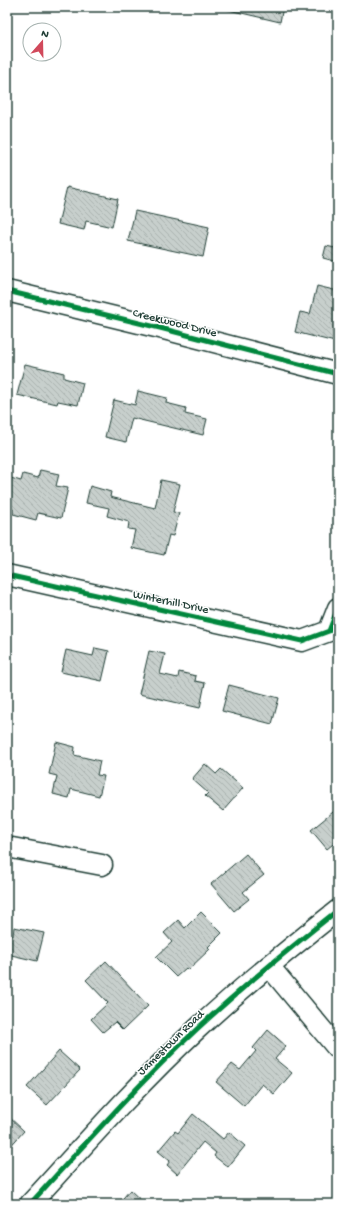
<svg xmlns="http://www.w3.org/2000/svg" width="345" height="1211" viewBox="0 0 345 1211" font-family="'Gochi Hand',sans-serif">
<defs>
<pattern id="building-back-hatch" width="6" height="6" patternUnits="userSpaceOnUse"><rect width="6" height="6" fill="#c7cfcc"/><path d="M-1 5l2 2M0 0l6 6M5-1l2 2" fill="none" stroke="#aab3b0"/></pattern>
</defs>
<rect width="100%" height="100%" fill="#fff"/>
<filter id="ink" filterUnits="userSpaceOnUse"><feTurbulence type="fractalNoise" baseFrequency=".025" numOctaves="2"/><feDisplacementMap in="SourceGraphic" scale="8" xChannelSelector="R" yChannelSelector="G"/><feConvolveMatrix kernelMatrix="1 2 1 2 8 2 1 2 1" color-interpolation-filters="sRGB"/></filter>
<g filter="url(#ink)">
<g fill="url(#building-back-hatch)" stroke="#1f3d34">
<path d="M216,7H283L280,22Z"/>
<path d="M67,187L118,199L112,227L86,221L84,230L58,224Z"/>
<path d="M135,211L209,227L203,257L128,241Z"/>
<path d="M338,233V262L323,258L326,246L335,248Z"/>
<path d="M317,286L338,291V330L335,342L295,332L300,312L310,314Z"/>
<path d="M25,364L64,373V378L83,383L78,405L58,401L57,404L17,395Z"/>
<path d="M138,391L167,398L166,403L186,408L185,414L207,419L203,435L132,418L126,442L105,437L114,400L135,405Z"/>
<path d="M40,470L59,474L56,486L68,488L61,518L38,513L36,520L13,514V509L7,508V477L21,481L23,474L38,478Z"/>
<path d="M161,480L180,484L173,512L179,513L173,536L169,535L164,555L131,548L135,530L128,529L129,522L107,516L109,508L86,503L90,486L111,492L110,497L155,508Z"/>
<path d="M7,635H10L7,647Z"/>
<path d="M95,648L109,651L102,681L61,672L66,650L93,656Z"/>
<path d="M149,651L165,654L160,674L178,678L179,672L196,676L195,681L205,683L200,708L139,694Z"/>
<path d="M229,685L279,698L272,724L222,711Z"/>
<path d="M56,742L75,747L74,755L100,761L97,775L104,776L99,796L71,789L69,798L53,794L57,776L49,774Z"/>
<path d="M205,764L216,774L221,769L243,788L223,811L205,796L208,793L192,779Z"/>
<path d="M338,808V840L327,849L311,830Z"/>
<path d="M246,854L264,875L243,892L249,899L234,911L211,884Z"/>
<path d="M201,912L222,933L208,947L210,949L188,970L186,968L176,977L156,957L172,942L164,933L178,920L185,928Z"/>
<path d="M14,927L44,933L37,961L7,954V935L13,936Z"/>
<path d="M106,961L148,1006L123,1030L115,1022L103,1032L91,1019L108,1003L86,980Z"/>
<path d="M268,1030L286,1046L275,1059L292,1073L274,1094L262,1084L244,1106L216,1082L232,1064L240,1070L256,1051L253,1048Z"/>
<path d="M59,1051L80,1070L47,1105L27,1087Z"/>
<path d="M193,1114L223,1139L229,1132L245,1146L228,1167L214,1156L216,1153L203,1142L177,1174L167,1165L170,1161L158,1151L175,1131L178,1133Z"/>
<path d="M8,1116L24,1131L7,1150V1117Z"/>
<path d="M130,1190L145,1204H118Z"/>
</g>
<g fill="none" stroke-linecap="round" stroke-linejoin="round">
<defs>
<g id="street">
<path d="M7,291L160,328L338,374"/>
<path d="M7,575L302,641L329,631L338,608"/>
<path d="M7,847L102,865"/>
<path d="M269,966L338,1049"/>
<path d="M30,1204C84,1145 138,1084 197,1029C242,987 290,948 338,910"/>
</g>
</defs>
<use href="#street" stroke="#1f3d34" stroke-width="23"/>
<use href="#street" stroke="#fff" stroke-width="20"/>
<defs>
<g id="cycleway">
<path d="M7,291L160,328L338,374"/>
<path d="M7,575L302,641L329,631L338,608"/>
<path d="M30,1204C84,1145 138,1084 197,1029C242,987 290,948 338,910"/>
</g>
</defs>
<use href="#cycleway" stroke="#fff" stroke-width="8"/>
<use href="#cycleway" stroke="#00873e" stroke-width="5"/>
</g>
</g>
<g text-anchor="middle" stroke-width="3" stroke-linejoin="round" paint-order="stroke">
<g font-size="12" fill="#1f3d34" stroke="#fff">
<text transform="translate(175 322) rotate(14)" y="4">Creekwood Drive</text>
<text transform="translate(171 601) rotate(12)" y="4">Winterhill Drive</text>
<text transform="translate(170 1042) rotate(-44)" y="4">Jamestown Road</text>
</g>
</g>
<rect width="345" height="1211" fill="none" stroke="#fff" stroke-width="24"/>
<rect x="12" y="12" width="321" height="1187" fill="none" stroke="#1f3d34" stroke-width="1.5" filter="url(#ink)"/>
<g transform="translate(42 42) rotate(20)"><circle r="19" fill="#ffffff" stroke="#a5b1ae"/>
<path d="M0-3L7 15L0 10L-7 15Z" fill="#d1495b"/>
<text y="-6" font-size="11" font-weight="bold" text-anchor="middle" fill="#1f3d34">N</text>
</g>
</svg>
